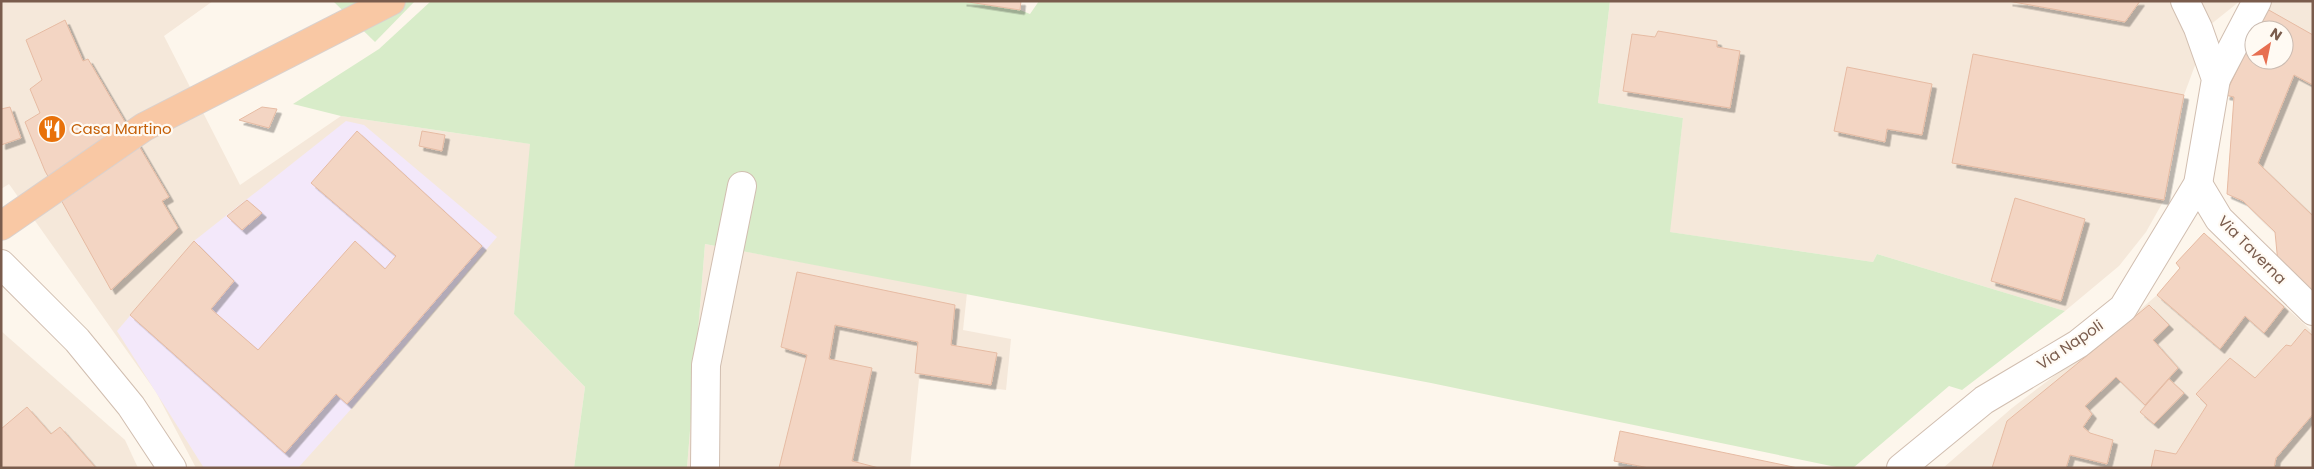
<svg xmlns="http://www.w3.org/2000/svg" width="2314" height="469" viewBox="0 0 2314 469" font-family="Poppins,sans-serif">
<defs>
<filter id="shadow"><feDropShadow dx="4.5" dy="4.5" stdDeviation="0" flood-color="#0004"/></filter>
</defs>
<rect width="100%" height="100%" fill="#fdf6ec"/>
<g fill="#f5e8da">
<path d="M1,1H213L164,36L240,185L341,116L531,144L514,314L585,387L574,468H196L156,392L9,184L1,189Z"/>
<path d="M1610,1H2240L2210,25L2184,95L2164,200L2146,232L2119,266L2065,311L1877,254L1873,262L1669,232L1683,118L1598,103Z"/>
<path d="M2271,1H2313V297L2275,232L2243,201L2227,194L2234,98L2225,95L2254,60H2284V30L2267,9Z"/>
<path d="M2204,233L2313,332V468H1943L2012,408L2134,315L2157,295L2180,268L2176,263Z"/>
<path d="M705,244L967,293L963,330L1011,339L1006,390L919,379L910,468H687Z"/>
<path d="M1,331L125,440L138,468H1Z"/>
</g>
<path fill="#f3e8fa" d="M346,121L364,125L497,237L352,408L298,468H204L117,331L194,241Z"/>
<g fill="#d8ecc9">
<path d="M333,1H415L375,42Z"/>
<path d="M431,1H962L1020,10L1030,14L1039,1H1610L1598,103L1683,118L1670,232L1873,262L1877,254L2065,311L1962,390L1949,386L1853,468H1841L1431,383L705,244L687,468H574L585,387L514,314L530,144L341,116L293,104L379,49Z"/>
</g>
<g fill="#f3d5c3" stroke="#e6bba3" filter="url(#shadow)">
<path d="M962,1H1021L1020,10Z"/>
<path d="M2008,1H2140L2125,22Z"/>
<path d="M2267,9L2313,35V85L2294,75L2258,163L2313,216V297L2278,263L2275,232L2243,201L2227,194L2234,97L2225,95L2254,35V60H2284V30H2256Z"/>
<path d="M65,20L83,61L88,59L169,197L162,201L178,228L111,290L45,171L25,122L40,113L30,89L42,80L26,40Z"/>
<path d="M1658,31L1717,41V47L1740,51L1730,108L1623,91L1632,34L1655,37Z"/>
<path d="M1973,54L2184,95L2164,200L1952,163Z"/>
<path d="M1847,67L1932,84L1922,135L1887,129L1885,142L1834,131Z"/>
<path d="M10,107L21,138L1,145V109Z"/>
<path d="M262,107L277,109L269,128L239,120Z"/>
<path d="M357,131L482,246L347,404L336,394L285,453L130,315L194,241L234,281L211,309L258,350L355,241L385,269L396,256L311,183Z"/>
<path d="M422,131L445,135L442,151L419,146Z"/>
<path d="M2015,198L2085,219L2061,301L1991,281Z"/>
<path d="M247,200L262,213L242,230L227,216Z"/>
<path d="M2204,233L2284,307L2264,333L2245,316L2220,349L2157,295L2180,268L2176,263Z"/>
<path d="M797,272L955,305L951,345L997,353L991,385L915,373L918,342L835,325L829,359L872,368L852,461L879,468H779L807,355L781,347Z"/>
<path d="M2149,305L2169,325L2153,340L2178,368L2145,405L2116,377L2085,406L2092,414L2083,427L2090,433L2113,440L2107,464L2070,455L2066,468H1992L2007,421Z"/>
<path d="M2305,329L2313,336V414L2276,458L2274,468H2151L2155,450L2176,454L2207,405L2196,394L2230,358L2255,378L2286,345L2291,346Z"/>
<path d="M2169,379L2184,393L2154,424L2140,412Z"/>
<path d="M27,407L51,434L60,427L96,468H1V429Z"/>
<path d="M1620,431L1798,468H1649L1614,461Z"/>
</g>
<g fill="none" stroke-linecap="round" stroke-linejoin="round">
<defs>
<g id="minor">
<path d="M2216,79L2257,1"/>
<path d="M2198,184L2219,219L2313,311"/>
<path d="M705,468L706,365L742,186"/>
<path d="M1901,468L1984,400L2078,344L2123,308L2198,184L2216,79L2198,28L2185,1"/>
</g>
<path id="tertiary" d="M1,264L77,340L131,406L172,468"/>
<path id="trunk" d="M1,226L144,127L391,1"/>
</defs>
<use href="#minor" stroke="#d1beb0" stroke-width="30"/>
<use href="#tertiary" stroke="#d1beb0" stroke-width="30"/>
<use href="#trunk" stroke="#dad1cd" stroke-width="30"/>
<use href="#minor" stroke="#fff" stroke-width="28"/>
<use href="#tertiary" stroke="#fff" stroke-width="28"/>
<use href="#trunk" stroke="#f9c8a4" stroke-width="28"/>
</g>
<defs>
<symbol id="restaurant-disc" viewBox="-11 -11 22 22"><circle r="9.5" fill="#e8710a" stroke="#fffaf3"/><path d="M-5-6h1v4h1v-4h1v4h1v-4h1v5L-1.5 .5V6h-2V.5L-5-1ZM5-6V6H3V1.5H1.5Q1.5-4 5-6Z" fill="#fff"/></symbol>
</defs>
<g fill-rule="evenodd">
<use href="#restaurant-disc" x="36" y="113" width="32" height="32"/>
</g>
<g text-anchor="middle" stroke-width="4.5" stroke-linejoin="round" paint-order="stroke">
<g font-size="15" fill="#c56008" stroke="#fffaf3" text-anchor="start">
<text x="71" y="134">Casa Martino</text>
</g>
<g font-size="15" fill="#7a5c4d" stroke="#fffaf3">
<text transform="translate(2252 250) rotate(45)" y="5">Via Taverna</text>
<text transform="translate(2070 345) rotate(-34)" y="5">Via Napoli</text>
</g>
</g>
<rect width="2314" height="469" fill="none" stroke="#7a5c4d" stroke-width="5"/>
<g transform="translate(2269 45) rotate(33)"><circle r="24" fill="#fffaf3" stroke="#cabbb1"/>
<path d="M0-4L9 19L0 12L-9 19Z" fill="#e76f51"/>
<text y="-8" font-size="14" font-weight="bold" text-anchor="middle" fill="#7a5c4d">N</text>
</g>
</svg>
